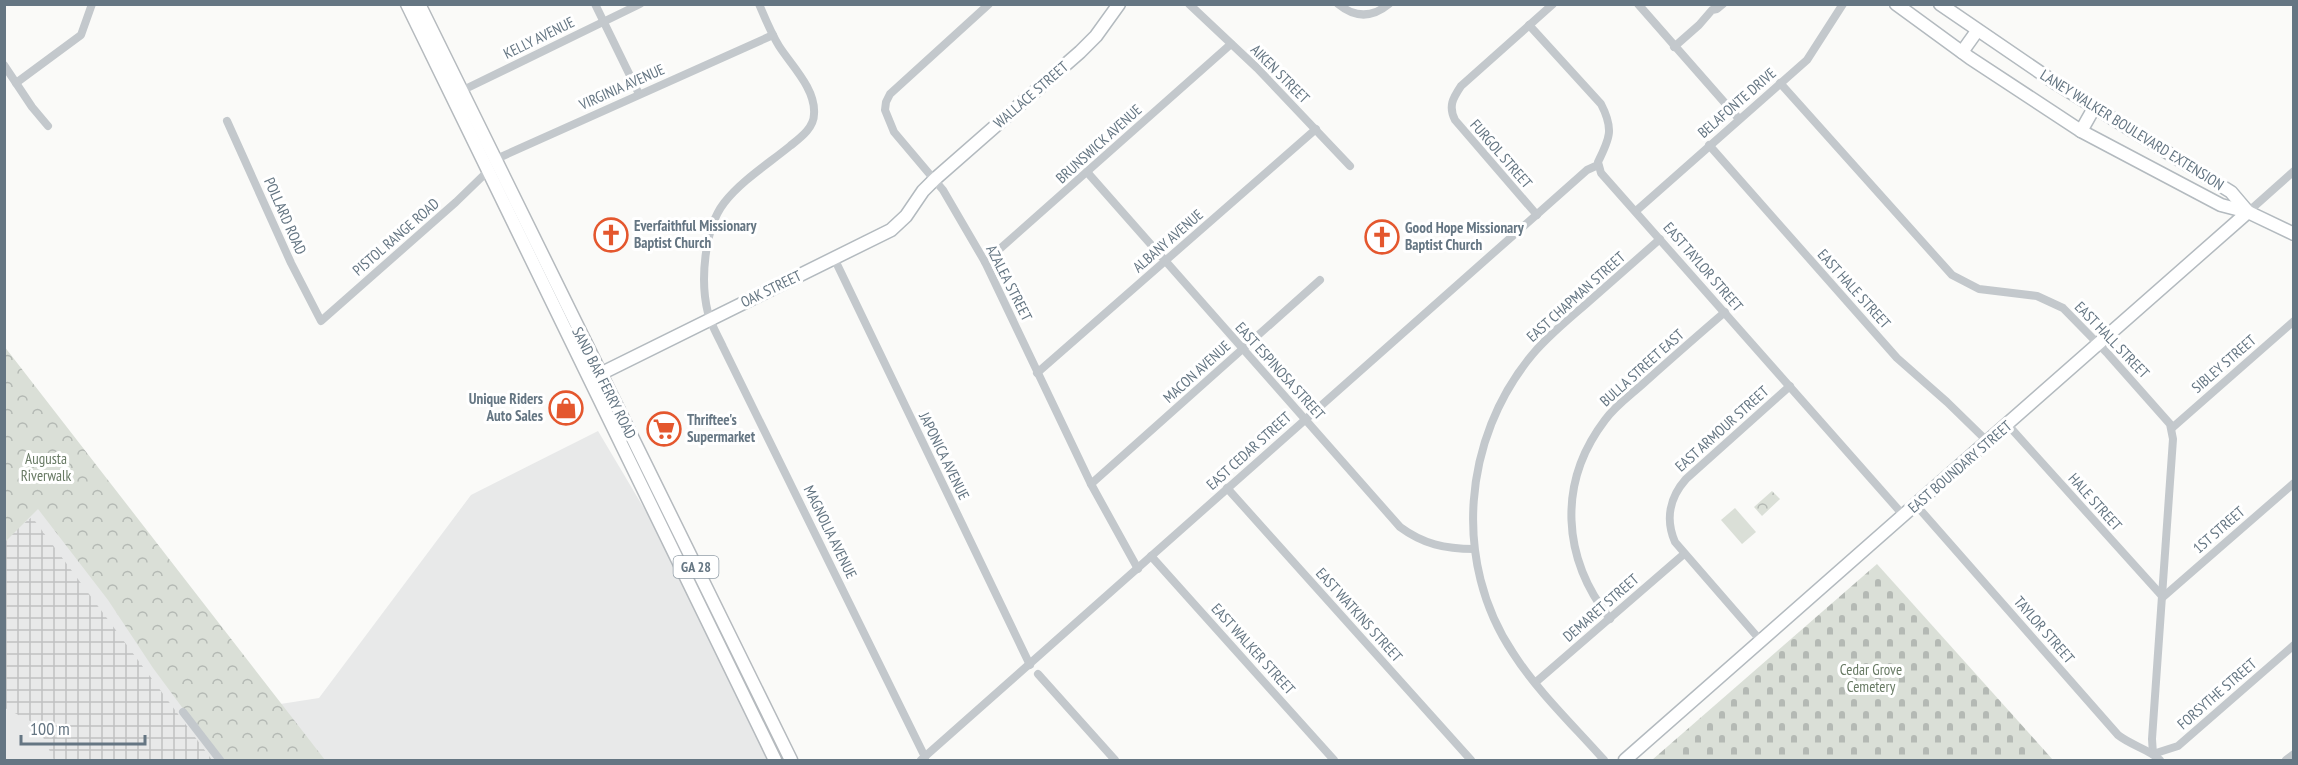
<svg xmlns="http://www.w3.org/2000/svg" width="2298" height="765" viewBox="0 0 2298 765" font-family="'PT Sans Narrow',sans-serif">
<defs>
<pattern id="industrial-grid" width="8" height="8" patternUnits="userSpaceOnUse" patternTransform="scale(1.5)"><rect width="8" height="8" fill="#e8e9e9"/><path d="M0 4h8M4 0v8" fill="none" stroke="#c0c1c2"/></pattern>
<pattern id="cemetery-stones" width="16" height="16" patternUnits="userSpaceOnUse" patternTransform="scale(1.5)"><rect width="16" height="16" fill="#dadfd7"/><path d="M2 7V4a2 2 0 0 1 4 0v3zM10 15v-3a2 2 0 0 1 4 0v3z" fill="#b4b9b4"/></pattern>
<pattern id="park-crowns" width="20" height="18" patternUnits="userSpaceOnUse" patternTransform="scale(1.5)"><rect width="20" height="18" fill="#dadfd7"/><path d="M2 6a3 3 0 1 1 6 0M12 15a3 3 0 1 1 6 0" fill="none" stroke="#b4b9b4"/></pattern>
</defs>
<rect width="100%" height="100%" fill="#fafaf8"/>
<path fill="#e8e9e9" d="M4,409L274,705L319,698L471,495L598,431L667,547L781,760H5Z"/>
<path fill="url(#industrial-grid)" d="M32,517L212,760H54L42,735L32,722L5,708V538Z"/>
<path fill="#dadfd7" d="M1735,508L1756,532L1742,544L1721,520Z"/>
<path fill="url(#cemetery-stones)" d="M1877,564L2053,760H1652Z"/>
<g fill="url(#park-crowns)">
<path d="M4,346L325,760H221L153,668L108,600L38,509L5,542Z"/>
<path d="M1772,491L1780,499L1762,516L1754,507Z"/>
</g>
<g fill="none" stroke-linecap="round" stroke-linejoin="round">
<defs>
<g id="secondary">
<path d="M1896,4L1970,58L2081,131L2221,205L2248,212L2294,234"/>
<path d="M1940,4L2057,84L2231,192L2248,212"/>
<path d="M1962,52L1977,31"/>
<path d="M2081,131L2094,108"/>
<path d="M592,378L891,230L906,216L923,191L935,179L1080,52L1096,36L1119,4"/>
<path d="M1625,760L2248,212"/>
</g>
<g id="primary">
<path d="M407,4L775,760"/>
<path d="M419,4L791,760"/>
</g>
</defs>
<use href="#secondary" stroke="#b3babf" stroke-width="15"/>
<use href="#primary" stroke="#b5babe" stroke-width="15"/>
<g stroke="#c3c8cc" stroke-width="8">
<path d="M595,4L639,94"/>
<path d="M759,4C765,18 771,33 779,46C791,65 816,89 814,114C814,128 800,138 790,146C768,164 741,181 724,203C704,229 700,282 708,313C711,325 718,336 723,347L925,757"/>
<path d="M989,4L890,94L886,102L885,110L894,132L943,190L985,262L1091,484L1138,569"/>
<path d="M1189,4L1257,68L1350,166"/>
<path d="M1338,4C1355,18 1372,18 1389,4"/>
<path d="M1638,4L1739,119"/>
<path d="M1529,25L1601,104C1614,129 1610,138 1598,162L1601,173L1904,516"/>
<path d="M1674,47L1699,25L1712,10L1717,9L1723,4"/>
<path d="M4,65L32,107L48,126"/>
<path d="M16,83L81,35L92,4"/>
<path d="M1780,83L1952,275L1979,289L2037,296L2063,308L2108,354L2170,424L2173,439L2152,739L2153,754L2178,746L2294,645"/>
<path d="M457,93L640,4"/>
<path d="M227,121L291,263L321,321L456,202L488,171L494,160L773,35"/>
<path d="M1709,145L1897,358L1947,402L1988,442"/>
<path d="M1087,172L1400,527C1423,544 1445,549 1474,549"/>
<path d="M1636,211L1807,60L1843,4"/>
<path d="M2248,212L2294,171"/>
<path d="M1537,215L1455,120C1448,106 1453,98 1461,86L1553,4"/>
<path d="M834,258L1030,665"/>
<path d="M985,262L1231,44"/>
<path d="M1037,373L1316,129"/>
<path d="M2008,425L2163,597L2294,483"/>
<path d="M2172,428L2294,321"/>
<path d="M1091,484L1320,280"/>
<path d="M1227,488L1471,760"/>
<path d="M1916,505L2118,735C2132,746 2149,749 2160,760"/>
<path d="M1151,556L1334,760"/>
<path d="M1610,619C1562,558 1557,483 1605,420C1616,405 1632,394 1645,382C1672,358 1698,335 1725,312"/>
<path d="M1761,641L1675,542C1665,519 1670,497 1686,479L1790,386"/>
<path d="M1038,674L1115,760"/>
<path d="M1536,682L1684,554"/>
<path d="M183,712L220,760"/>
<path d="M921,760L1587,170L1598,165"/>
<path d="M1604,760C1574,726 1538,692 1513,653C1452,562 1463,438 1532,355C1547,337 1566,321 1585,305C1610,283 1635,261 1660,239"/>
<path d="M2286,760L2294,754"/>
</g>
<use href="#secondary" stroke="#fff" stroke-width="12"/>
<use href="#primary" stroke="#fff" stroke-width="12"/>
</g>
<defs>
<symbol id="church-ring" viewBox="-11 -11 22 22"><circle r="9.5" fill="#fff" stroke="#e4572e" stroke-width="1.5"/><path d="M-1.2-6h2.4v3.5h3.3v2.4h-3.3V6h-2.4V-.1h-3.3v-2.4h3.3Z" fill="#e4572e"/></symbol>
<symbol id="shop-ring" viewBox="-11 -11 22 22"><circle r="9.5" fill="#fff" stroke="#e4572e" stroke-width="1.5"/><path d="M-5-2.5h2.3a2.7 3.5 0 0 1 5.4 0H5L5.5 6h-11ZM-1.5-2.5h3a1.5 2.3 0 0 0-3 0Z" fill="#e4572e"/></symbol>
<symbol id="supermarket-ring" viewBox="-11 -11 22 22"><circle r="9.5" fill="#fff" stroke="#e4572e" stroke-width="1.5"/><path d="M-6-5.5h2.5l.6 2H6L4.5 2H-2.5L-4.4-4H-6ZM-1.5 3.2a1.3 1.3 0 1 0 .1 0ZM3 3.2a1.3 1.3 0 1 0 .1 0Z" fill="#e4572e"/></symbol>
</defs>
<g fill-rule="evenodd">
<use href="#church-ring" x="592" y="216" width="38" height="38"/>
<use href="#church-ring" x="1363" y="218" width="38" height="38"/>
<use href="#shop-ring" x="547" y="389" width="38" height="38"/>
<use href="#supermarket-ring" x="645" y="410" width="38" height="38"/>
</g>
<g text-anchor="middle" stroke-width="6" stroke-linejoin="round" paint-order="stroke">
<rect fill="#fff" stroke="#939fa8" stroke-width="1.5" x="673.5" y="556" width="45" height="22" rx="4.5"/>
<g font-size="14" font-weight="bold" fill="#657683">
<text x="696" y="572">GA 28</text>
</g>
<g font-size="15" fill="#657683" stroke="#fff">
<text transform="translate(539 38) rotate(-26)" y="5">KELLY AVENUE</text>
<text transform="translate(1280 74) rotate(45)" y="5">AIKEN STREET</text>
<text transform="translate(622 87) rotate(-24)" y="5">VIRGINIA AVENUE</text>
<text transform="translate(1031 95) rotate(-41)" y="5">WALLACE STREET</text>
<text transform="translate(1737 103) rotate(-41)" y="5">BELAFONTE DRIVE</text>
<text transform="translate(2132 130) rotate(32)" y="5">LANEY WALKER BOULEVARD EXTENSION</text>
<text transform="translate(1099 144) rotate(-42)" y="5">BRUNSWICK AVENUE</text>
<text transform="translate(1501 154) rotate(49)" y="5">FURGOL STREET</text>
<text transform="translate(285 216) rotate(66)" y="5">POLLARD ROAD</text>
<text transform="translate(396 237) rotate(-41)" y="5">PISTOL RANGE ROAD</text>
<text transform="translate(1168 241) rotate(-41)" y="5">ALBANY AVENUE</text>
<text transform="translate(1703 267) rotate(49)" y="5">EAST TAYLOR STREET</text>
<text transform="translate(1009 283) rotate(63)" y="5">AZALEA STREET</text>
<text transform="translate(771 289) rotate(-26)" y="5">OAK STREET</text>
<text transform="translate(1854 289) rotate(48)" y="5">EAST HALE STREET</text>
<text transform="translate(1576 297) rotate(-42)" y="5">EAST CHAPMAN STREET</text>
<text transform="translate(2112 340) rotate(46)" y="5">EAST HALL STREET</text>
<text transform="translate(2224 364) rotate(-41)" y="5">SIBLEY STREET</text>
<text transform="translate(1642 368) rotate(-42)" y="5">BULLA STREET EAST</text>
<text transform="translate(1280 371) rotate(48)" y="5">EAST ESPINOSA STREET</text>
<text transform="translate(1197 372) rotate(-42)" y="5">MACON AVENUE</text>
<text transform="translate(604 383) rotate(63)" y="5">SAND BAR FERRY ROAD</text>
<text transform="translate(1722 429) rotate(-42)" y="5">EAST ARMOUR STREET</text>
<text transform="translate(1249 451) rotate(-42)" y="5">EAST CEDAR STREET</text>
<text transform="translate(944 456) rotate(64)" y="5">JAPONICA AVENUE</text>
<text transform="translate(1960 467) rotate(-41)" y="5">EAST BOUNDARY STREET</text>
<text transform="translate(2095 502) rotate(48)" y="5">HALE STREET</text>
<text transform="translate(2219 530) rotate(-41)" y="5">1ST STREET</text>
<text transform="translate(830 532) rotate(64)" y="5">MAGNOLIA AVENUE</text>
<text transform="translate(1601 608) rotate(-41)" y="5">DEMARET STREET</text>
<text transform="translate(1359 615) rotate(48)" y="5">EAST WATKINS STREET</text>
<text transform="translate(2044 630) rotate(49)" y="5">TAYLOR STREET</text>
<text transform="translate(1253 649) rotate(48)" y="5">EAST WALKER STREET</text>
<text transform="translate(2217 694) rotate(-41)" y="5">FORSYTHE STREET</text>
</g>
<g font-size="15" font-weight="bold" fill="#657683" stroke="#fff" text-anchor="start">
<text x="634" y="231">Everfaithful Missionary<tspan x="634" dy="17">Baptist Church</tspan></text>
<text x="1405" y="233">Good Hope Missionary<tspan x="1405" dy="17">Baptist Church</tspan></text>
<text x="543" y="404" text-anchor="end">Unique Riders<tspan x="543" dy="17">Auto Sales</tspan></text>
<text x="687" y="425">Thriftee's<tspan x="687" dy="17">Supermarket</tspan></text>
</g>
<g font-size="15" fill="#687a64" stroke="#fff">
<text x="46" y="464">Augusta<tspan x="46" dy="17">Riverwalk</tspan></text>
<text x="1871" y="675">Cedar Grove<tspan x="1871" dy="17">Cemetery</tspan></text>
</g>
</g>
<rect width="2298" height="765" fill="none" stroke="#657683" stroke-width="12"/>
<path d="M21 735v9h124v-9" fill="none" stroke="#657683" stroke-width="3"/>
<text x="30" y="735" font-size="18" fill="#657683" stroke="#ffffff" stroke-width="4.5" paint-order="stroke">100 m</text>
</svg>
